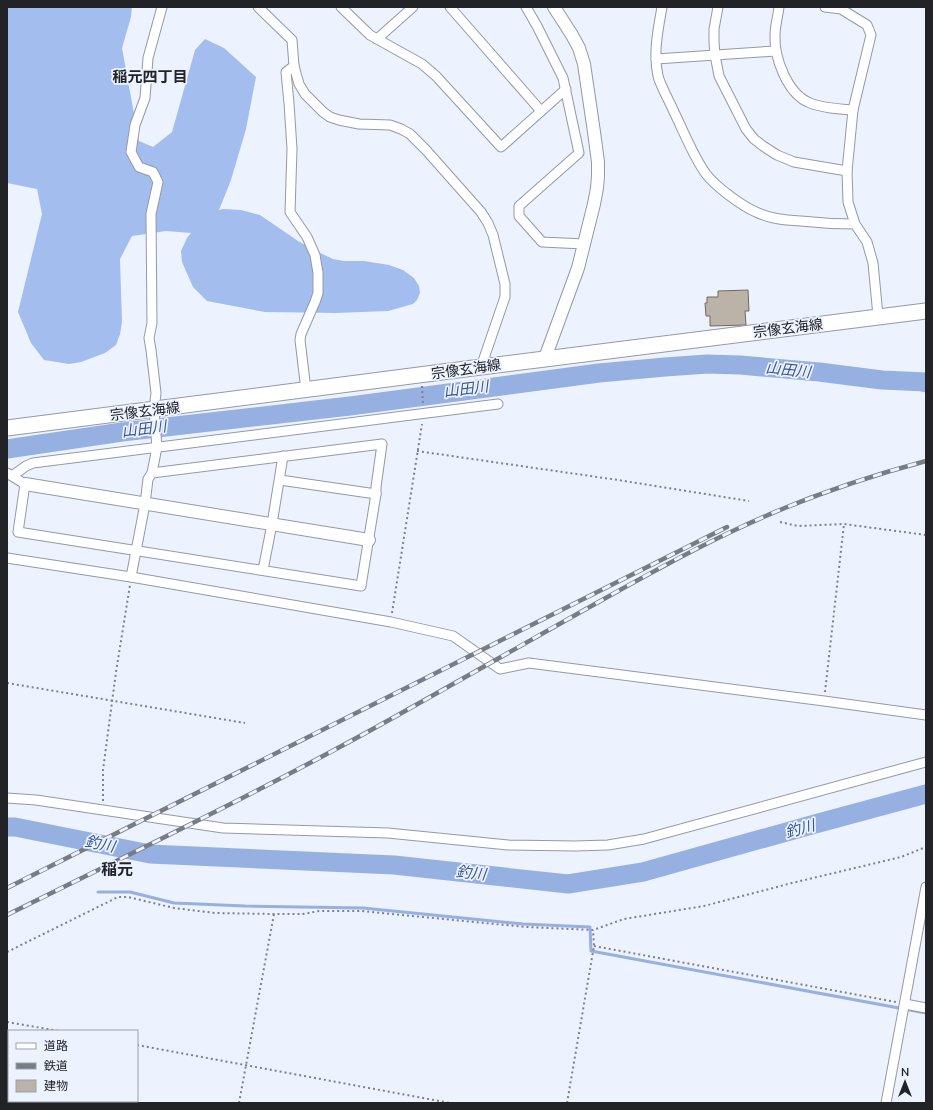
<svg xmlns="http://www.w3.org/2000/svg" width="933" height="1110" viewBox="0 0 933 1110" font-family="'Nunito Sans','Noto Sans JP',sans-serif">
<rect width="100%" height="100%" fill="#ecf2fe"/>
<path fill="#a3bdef" d="M7,7H132L131,17L122,48L139,141L153,147L172,132L195,50L205,39L224,48L256,77L246,129L231,180L219,210L223,209L241,210L260,215L298,241L316,251L333,259L344,261H364L389,265L403,270L414,278L419,286L420,293L417,300L413,304L388,311L335,313L265,312L207,301L193,287L182,262L181,251L187,238L191,233L166,231L132,236L120,259L122,322L120,334L116,345L105,353L81,362L69,364L44,360L31,343L18,312L42,214L37,189L7,183Z"/>
<g fill="none" stroke-linecap="round" stroke-linejoin="round">
<g stroke="#96b0e1" stroke-width="3">
<path d="M882,380L926,391"/>
<path d="M98,892H130L174,903L245,906L363,908L523,924L590,927L591,951L926,1013"/>
</g>
<g stroke="#96b0e1" stroke-width="19">
<path d="M7,449L122,432L350,406L599,373L665,367L707,364L740,365L819,372L882,380L926,382"/>
<path d="M7,827H15L150,854L394,865L568,884L643,872L815,824L926,794"/>
</g>
</g>
<path fill="#bbb3a8" stroke="#716960" d="M748,290L749,311H745L746,325L710,326V316H706L705,303H707V297H718V291Z"/>
<g fill="none" stroke-linecap="round" stroke-linejoin="round">
<defs>
<g id="minor">
<path d="M258,7L292,40L294,66L299,84L305,94L323,112L330,117L339,120L359,124L390,125L401,129L410,134L426,150L481,212L488,223L493,235L505,284V297L481,367"/>
<path d="M341,7L370,35L422,64L436,76L501,147L566,89"/>
<path d="M450,7L541,111"/>
<path d="M526,7L537,26L563,78L579,153L519,206V216L542,242L584,244"/>
<path d="M662,7C658,30 653,53 658,76C660,85 670,102 674,112C684,132 693,156 706,174C716,187 742,206 756,212C770,219 786,220 801,221C819,223 837,224 855,224"/>
<path d="M718,7L714,29V42L715,55L719,76L746,129L754,139L763,146L777,155L794,162L847,171"/>
<path d="M779,7C778,16 775,26 775,35C774,57 787,94 810,103C823,108 838,109 853,110"/>
<path d="M825,7L841,9L867,25L871,35L853,110L847,171L848,202L855,224L867,242L873,263L878,316"/>
<path d="M377,39L413,7"/>
<path d="M656,59L775,51"/>
<path d="M294,66L286,72L289,103L292,149L290,212L307,237L315,255L318,273V293L315,302L301,334L300,340L306,390"/>
<path d="M7,473L25,484L18,532L361,586L376,494V487L382,444L152,473"/>
<path d="M12,476L26,466L33,463L498,404"/>
<path d="M280,480L376,494"/>
<path d="M7,558L131,577L391,622L453,636L500,669L529,663L824,701L926,715"/>
<path d="M263,570L272,524L283,456"/>
<path d="M131,577L145,504L148,479L152,473L157,447L154,410L156,393L151,350L149,338L152,323L151,214L158,182L153,172L139,167L131,152L135,125L145,98L148,58L162,7"/>
<path d="M7,798L36,800L223,828L388,833L508,845L575,846L608,845L644,839L926,762"/>
<path d="M905,1004L926,1008"/>
<path d="M886,1103L926,887"/>
</g>
<g id="tertiary">
<path d="M545,358L578,268L594,204L597,188L598,176V162L594,132L584,64L579,48L572,35L554,7"/>
<path d="M25,484L369,540"/>
</g>
<path id="primary" d="M7,428L481,367L926,311"/>
</defs>
<use href="#minor" stroke="#9499a4" stroke-width="11"/>
<use href="#tertiary" stroke="#9499a4" stroke-width="14"/>
<use href="#primary" stroke="#9499a4" stroke-width="17"/>
<g stroke="#7e8189" stroke-width="2" stroke-dasharray="2 3" stroke-linecap="butt">
<path d="M422,386L423,405"/>
<path d="M417,451L618,480L749,501"/>
<path d="M780,522L798,526L844,524L926,535"/>
<path d="M392,613L422,424"/>
<path d="M7,683L245,723"/>
<path d="M825,692L844,524"/>
<path d="M103,801V770L116,672L130,585"/>
<path d="M594,946L896,1002"/>
<path d="M7,952L118,897H128L174,908L215,913L274,914H303L319,911H361L526,927L593,930L624,919L704,906L792,883L901,857L926,847"/>
<path d="M7,1022L59,1031"/>
<path d="M137,1045L450,1103"/>
<path d="M239,1103L274,914"/>
<path d="M567,1103L594,946L593,930"/>
</g>
<use href="#minor" stroke="#fff" stroke-width="9"/>
<use href="#tertiary" stroke="#fff" stroke-width="12"/>
<use href="#primary" stroke="#fff" stroke-width="15"/>
<defs>
<g id="rail">
<path d="M7,888L727,527"/>
<path d="M7,915C138,850 270,787 398,715C461,680 523,644 586,609C636,581 685,553 737,529C796,501 862,478 926,461"/>
</g>
</defs>
<use href="#rail" stroke="#787c84" stroke-width="4.5"/>
<use href="#rail" stroke="#ecf2fe" stroke-width="3" stroke-dasharray="9" stroke-linecap="butt"/>
</g>
<g text-anchor="middle" stroke-width="3.5" stroke-linejoin="round" paint-order="stroke">
<g font-size="14" fill="#212327" stroke="#ecf2fe">
<text transform="translate(788 328) rotate(-7)" y="5">宗像玄海線</text>
<text transform="translate(466 369) rotate(-8)" y="5">宗像玄海線</text>
<text transform="translate(145 411) rotate(-7)" y="5">宗像玄海線</text>
</g>
<g font-size="15" font-weight="bold" fill="#212327" stroke="#ecf2fe">
<text x="150" y="82">稲元四丁目</text>
</g>
<g font-size="15" font-style="italic" fill="#385693" stroke="#ecf2fe">
<text transform="translate(788 370) rotate(6)" y="5">山田川</text>
<text transform="translate(466 389) rotate(-7)" y="5">山田川</text>
<text transform="translate(144 429) rotate(-7)" y="5">山田川</text>
<text transform="translate(800 829) rotate(-15)" y="5">釣川</text>
<text transform="translate(100 844) rotate(11)" y="5">釣川</text>
<text transform="translate(471 873) rotate(6)" y="5">釣川</text>
</g>
<g font-size="16" font-weight="bold" fill="#212327" stroke="#ecf2fe">
<text x="117" y="875">稲元</text>
</g>
</g>
<rect width="933" height="1110" fill="none" stroke="#212327" stroke-width="16"/>
<rect x="8" y="1030" width="130" height="72" fill="#ecf2fe" stroke="#9b9fa8"/>
<rect x="16" y="1043" width="20" height="6" fill="#ffffff" stroke="#9b9fa8"/>
<text x="44" y="1050" font-size="12" fill="#212327">道路</text>
<rect x="16" y="1063" width="20" height="6" fill="#787c84" stroke="#9b9fa8"/>
<text x="44" y="1070" font-size="12" fill="#212327">鉄道</text>
<rect x="16" y="1080" width="20" height="12" fill="#bbb3a8" stroke="#9b9fa8"/>
<text x="44" y="1090" font-size="12" fill="#212327">建物</text>
<g transform="translate(905 1082)" stroke="#ecf2fe" stroke-width="3" paint-order="stroke">
<path d="M0-3L7 15L0 10L-7 15Z" fill="#212327"/>
<text y="-6" font-size="11" font-weight="bold" text-anchor="middle" fill="#212327">N</text>
</g>
</svg>
